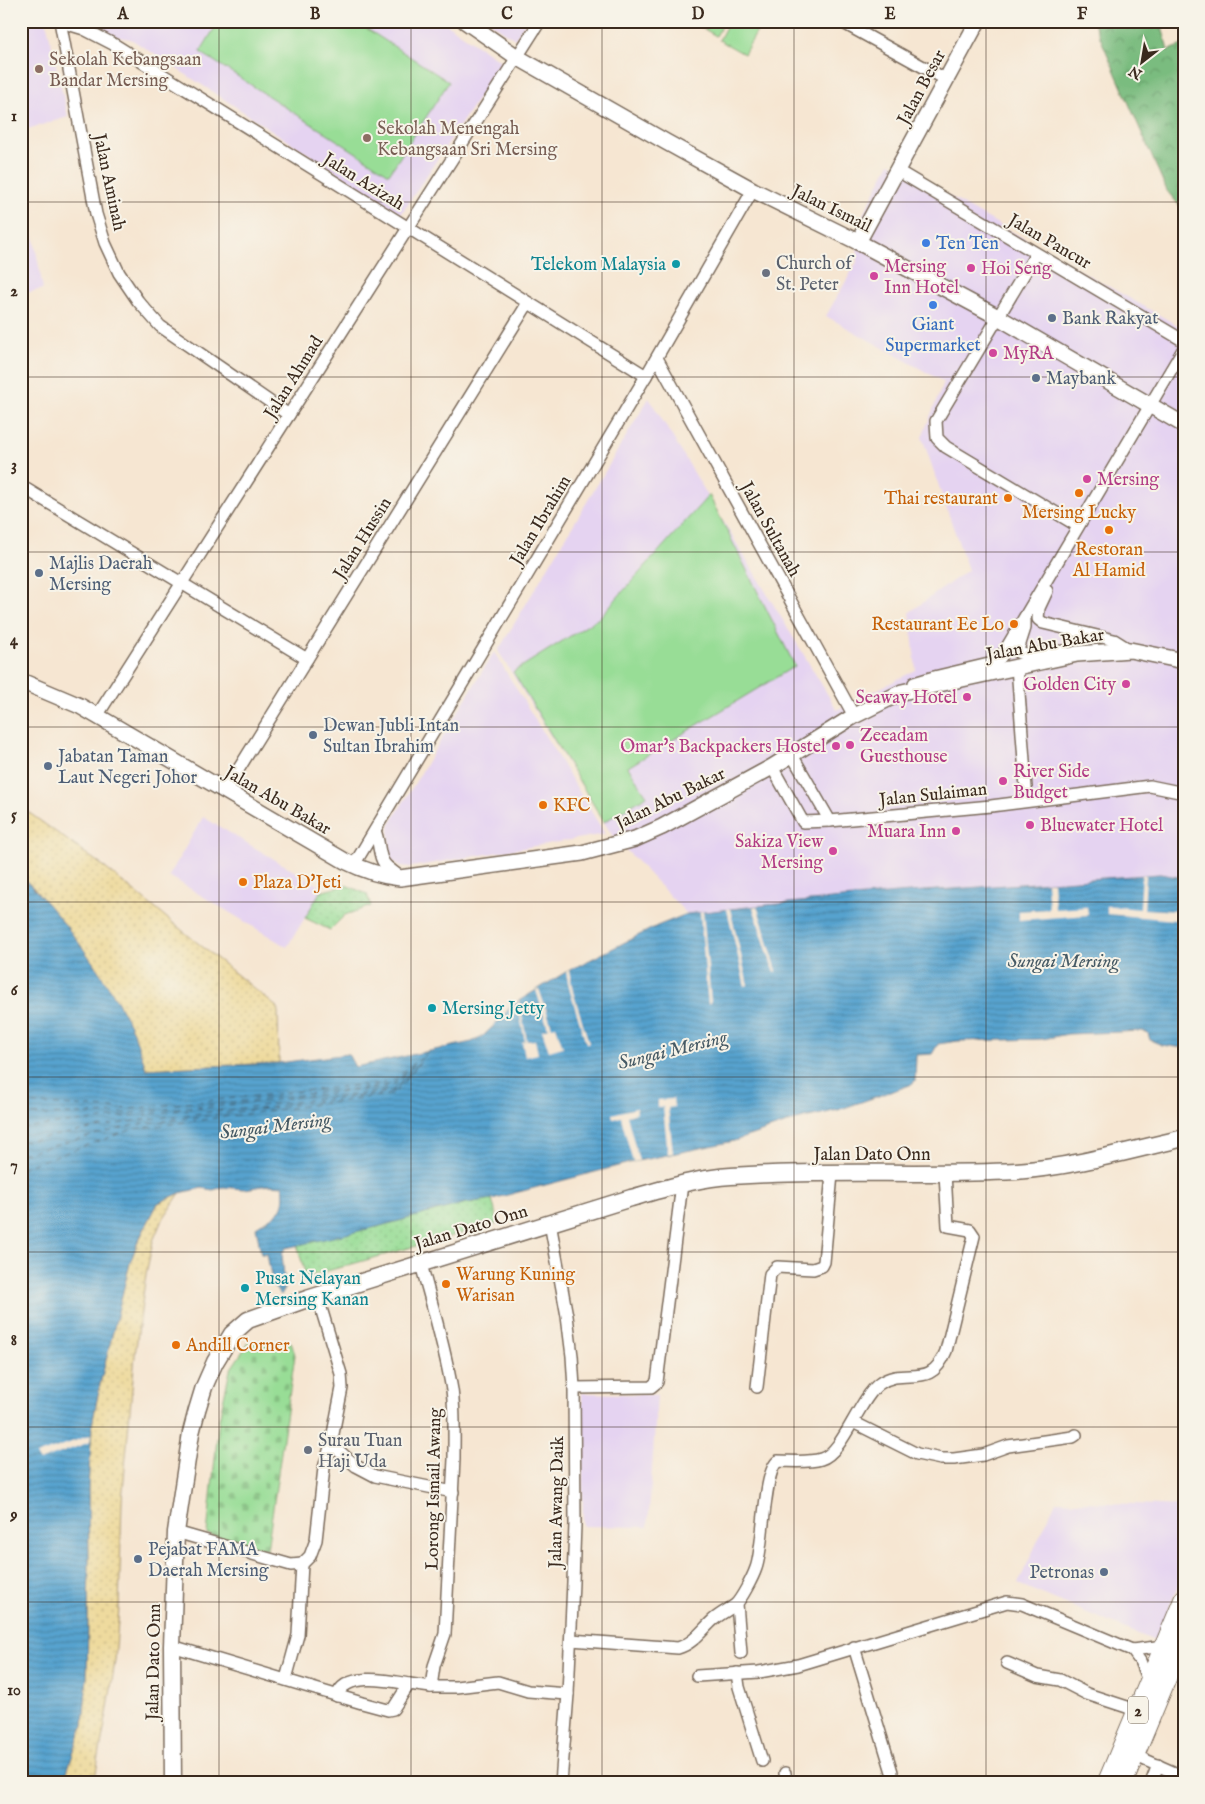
<svg xmlns="http://www.w3.org/2000/svg" width="1205" height="1804" viewBox="0 0 1205 1804" font-family="'IM FELL English',serif">
<defs>
<pattern id="forest-crowns" width="20" height="18" patternUnits="userSpaceOnUse" patternTransform="scale(1.25)"><rect width="20" height="18" fill="#7abc7f"/><path d="M2 6a3 3 0 1 1 6 0M12 15a3 3 0 1 1 6 0" fill="none" stroke="#659967"/></pattern>
<pattern id="sand-dots" width="8" height="8" patternUnits="userSpaceOnUse" patternTransform="scale(1.25)"><rect width="8" height="8" fill="#eeda9e"/><path d="M2 2h.1M6 6h.1" fill="none" stroke="#cdbb88" stroke-width="1.8" stroke-linecap="round"/></pattern>
<pattern id="cemetery-stones" width="16" height="16" patternUnits="userSpaceOnUse" patternTransform="scale(1.25)"><rect width="16" height="16" fill="#98dd96"/><path d="M2 7V4a2 2 0 0 1 4 0v3zM10 15v-3a2 2 0 0 1 4 0v3z" fill="#84be81"/></pattern>
<pattern id="park-dots" width="8" height="8" patternUnits="userSpaceOnUse" patternTransform="scale(1.25)"><rect width="8" height="8" fill="#98dd96"/><path d="M2 2h.1M6 6h.1" fill="none" stroke="#84be81" stroke-width="1.8" stroke-linecap="round"/></pattern>
<pattern id="water-rules" width="6" height="5" patternUnits="userSpaceOnUse" patternTransform="scale(1.25)"><rect width="6" height="5" fill="#57a3cf"/><path d="M0 2.5h6" fill="none" stroke="#4985a7"/></pattern>
</defs>
<rect width="100%" height="100%" fill="#f7f3e8"/>
<filter id="ink" filterUnits="userSpaceOnUse"><feTurbulence type="fractalNoise" baseFrequency=".02" numOctaves="2"/><feDisplacementMap in="SourceGraphic" scale="10" xChannelSelector="R" yChannelSelector="G"/><feConvolveMatrix kernelMatrix="1 2 1 2 8 2 1 2 1" color-interpolation-filters="sRGB"/></filter>
<filter id="wash" filterUnits="userSpaceOnUse"><feTurbulence type="fractalNoise" baseFrequency=".0096" numOctaves="4" result="noise"/><feDisplacementMap in="SourceGraphic" scale="20" xChannelSelector="R" yChannelSelector="G"/><feGaussianBlur stdDeviation="1.12" result="paint"/><feColorMatrix in="noise" values="0 0 0 0 0 0 0 0 0 0 0 0 0 0 0 0 0 1.4 0 .05"/><feComposite in="paint" operator="in"/></filter>
<g filter="url(#wash)">
<rect width="100%" height="100%" fill="#f6e6d2"/>
<g fill="#e5d3f1">
<path d="M21,21H46L68,117L21,131Z"/>
<path d="M89,21H442L502,62L401,214L131,39L112,36Z"/>
<path d="M488,21H526L515,39Z"/>
<path d="M890,163L1184,329V878L1160,874L1142,875L897,893L757,906L687,914L612,835L498,651L649,398L837,710L916,670L910,612L968,570L922,437L944,382L826,316L857,262L859,222Z"/>
<path d="M21,167L43,289L21,294Z"/>
<path d="M494,652L605,834L411,867L401,866L390,859L389,826Z"/>
<path d="M203,817L323,888L287,947L169,876Z"/>
<path d="M582,1393L657,1395L648,1527L583,1526Z"/>
<path d="M1056,1501L1184,1506V1572L1155,1641L1018,1584Z"/>
</g>
<path fill="url(#forest-crowns)" stroke="#5a734e" d="M1093,21H1161L1168,51L1184,44V211L1167,191Z"/>
<g fill="url(#sand-dots)" stroke="#94825e">
<path d="M21,807L99,863L278,1008L279,1063L146,1069L133,1033L37,891L21,876Z"/>
<path d="M180,1193L161,1222L153,1241L146,1274L135,1355L122,1501L119,1608L115,1661L108,1708L94,1783H63L83,1725L87,1676L89,1559L88,1488L92,1425L100,1384L130,1263L138,1242L158,1203Z"/>
</g>
<path fill="url(#cemetery-stones)" stroke="#6a845a" d="M249,1342H291L295,1355L267,1550L207,1534L219,1420L230,1370Z"/>
<g fill="url(#park-dots)" stroke="#6a845a">
<path d="M346,885L367,894L371,906L345,915L330,930L305,918L320,892Z"/>
<path d="M492,1199L498,1223L306,1277L297,1244L376,1227L466,1203Z"/>
</g>
<g fill="#98dd96" stroke="#6a845a">
<path d="M219,21H355L449,82L389,174L200,52Z"/>
<path d="M691,21H725L716,36Z"/>
<path d="M729,21H763L744,54L719,40Z"/>
<path d="M709,495L795,666L628,767L647,796L604,822L513,672L599,618Z"/>
</g>
<path fill="url(#water-rules)" stroke="#496676" d="M1160,874L1184,878V1048L1162,1045L1150,1040L1148,1033L1143,1031L1068,1034L1043,1039L958,1041L938,1044L932,1054L916,1055L915,1081L910,1085L838,1110L796,1120L734,1141L633,1162L492,1199L466,1203L376,1227L286,1248L282,1253L285,1288L281,1295L273,1286L267,1254H261L256,1227C276,1214 287,1213 283,1186L269,1185L244,1189L223,1187L213,1190L202,1188L180,1193L158,1203L138,1241L130,1263L100,1384L92,1425L88,1488L89,1559L87,1676L83,1725L63,1783H21V876C62,915 110,981 133,1032C138,1044 142,1057 146,1069L279,1063L348,1054L355,1067L472,1042L483,1036L500,1020L512,1005L566,972L657,926L687,914L757,906L897,893Z"/>
<g fill="#f6e6d2">
<path d="M1142,875H1146L1144,909L1177,911L1176,920L1107,914V906L1140,909Z"/>
<path d="M1047,882H1053L1055,909L1087,907L1088,915L1019,920V911L1049,909Z"/>
<path d="M757,906L777,971L774,972L753,907Z"/>
<path d="M727,909H730L748,985L745,986Z"/>
<path d="M700,912H703L711,1003L708,1004Z"/>
<path d="M569,970L573,992L589,1043H586L570,991L566,972Z"/>
<path d="M539,989L552,1027L556,1026L563,1047L549,1051L542,1030L548,1028L536,990Z"/>
<path d="M519,1001L527,1041L535,1040L538,1054L525,1057L522,1042L525,1041L517,1002Z"/>
<path d="M673,1099L674,1107L668,1108L673,1153L668,1154L663,1107H658V1100Z"/>
<path d="M636,1108L637,1113L627,1116L639,1161L633,1162L621,1117L613,1119L612,1114Z"/>
<path d="M91,1435L90,1442L39,1461L36,1455Z"/>
</g>
<g fill="none" stroke-linecap="round" stroke-linejoin="round">
<g stroke="#465a65" stroke-width="1" stroke-dasharray="6 5" stroke-linecap="butt">
<path d="M21,1103L129,1109L391,1082L415,1062"/>
<path d="M21,1115L130,1113L391,1085L425,1055"/>
<path d="M21,1128L392,1087L416,1064"/>
<path d="M21,1142L134,1121L393,1090L422,1059"/>
<path d="M21,1154L134,1125L393,1092L416,1067"/>
<path d="M21,1168L134,1129L394,1094L429,1051"/>
</g>
</g>
</g>
<g filter="url(#ink)">
<g fill="none" stroke-linecap="round" stroke-linejoin="round">
<defs>
<g id="minor">
<path d="M60,21L96,214L105,243L119,273L138,301L160,326L289,415"/>
<path d="M840,21L947,80"/>
<path d="M61,22L84,29L115,45L646,376"/>
<path d="M898,171L1184,341"/>
<path d="M1036,254L936,421L937,438L946,447L1078,526"/>
<path d="M657,358L854,716"/>
<path d="M21,486L307,659"/>
<path d="M1047,591L1039,608L1038,619L1043,623L1114,640L1130,650"/>
<path d="M1025,620V628L1018,650L1019,653L1027,655L1064,651"/>
<path d="M1017,666L1027,801"/>
<path d="M914,683L934,677L993,663L1001,657L1184,348"/>
<path d="M97,716L540,21"/>
<path d="M792,755L830,821"/>
<path d="M772,767L803,822L830,821L991,806L1150,786L1184,793"/>
<path d="M225,791L528,303"/>
<path d="M375,831C380,842 378,855 384,863C388,869 395,872 400,877"/>
<path d="M354,865L646,376L753,190"/>
<path d="M550,1223L567,1316L572,1356L574,1388L575,1524L573,1582L568,1694L561,1783"/>
<path d="M421,1264C432,1305 445,1347 452,1390C455,1412 454,1436 454,1459L445,1634L434,1666L431,1687"/>
<path d="M757,1387L770,1274L777,1267L813,1269L822,1266L824,1262L832,1174"/>
<path d="M574,1388L651,1387L657,1382L682,1184"/>
<path d="M853,1422L917,1454L941,1459H954L983,1455L1008,1446L1073,1437L1076,1435"/>
<path d="M331,1444L356,1466L375,1476L453,1492"/>
<path d="M176,1532L291,1565L302,1564L310,1556L316,1540L324,1468L331,1444L342,1388L341,1374L317,1295"/>
<path d="M737,1604L741,1653"/>
<path d="M571,1640L678,1648C693,1644 702,1630 713,1620C720,1614 728,1610 735,1605C741,1600 753,1577 756,1568C764,1548 763,1471 778,1461C792,1461 808,1463 821,1459C843,1453 859,1399 879,1384C905,1365 930,1392 946,1351L974,1236L970,1230L948,1226L945,1173"/>
<path d="M172,1646L362,1703L388,1710L393,1709L409,1684L431,1687H456L498,1682L528,1691L568,1694"/>
<path d="M854,1647L892,1772"/>
<path d="M1007,1663L1037,1676L1060,1680L1087,1694L1127,1707L1136,1713"/>
<path d="M737,1673L739,1687L762,1761"/>
<path d="M697,1676L759,1672L798,1665L1007,1602L1022,1604L1132,1650"/>
<path d="M286,1679L298,1635L302,1564"/>
<path d="M1149,1683L1140,1661L1132,1650L1164,1646"/>
<path d="M337,1696C345,1671 391,1681 409,1684"/>
<path d="M1134,1755L1184,1777"/>
<path d="M785,1773L786,1783"/>
<path d="M1151,1783L1158,1765"/>
</g>
<g id="tertiary">
<path d="M465,21L517,57L666,142L753,190L858,242L998,317L1184,425"/>
<path d="M858,242L978,21"/>
<path d="M21,681L80,706L345,861C363,870 380,876 400,878L582,853L635,839L662,827L772,767L854,716L902,692L1077,654L1130,650L1184,661"/>
</g>
<path id="secondary" d="M173,1783L172,1646L176,1532L191,1433L197,1410L204,1387L215,1362L232,1334L248,1320L307,1299L631,1198C664,1189 697,1178 731,1176C826,1169 921,1176 1016,1171C1073,1167 1128,1151 1184,1138"/>
<g id="trunk">
<path d="M1107,1783L1184,1599"/>
<path d="M1123,1783L1184,1636"/>
</g>
</defs>
<use href="#minor" stroke="#7c6c5d" stroke-width="14"/>
<use href="#tertiary" stroke="#7c6c5d" stroke-width="18"/>
<use href="#secondary" stroke="#7c6c5d" stroke-width="19"/>
<use href="#trunk" stroke="#7c6c5d" stroke-width="21"/>
<use href="#minor" stroke="#fff" stroke-width="11"/>
<use href="#tertiary" stroke="#fff" stroke-width="15"/>
<use href="#secondary" stroke="#fff" stroke-width="16"/>
<use href="#trunk" stroke="#fff" stroke-width="19"/>
</g>
</g>
<path fill="none" stroke="#3b2a1e" stroke-width="1" stroke-opacity="0.55" d="M219,21V1783M411,21V1783M602,21V1783M794,21V1783M986,21V1783M21,202H1184M21,377H1184M21,552H1184M21,727H1184M21,902H1184M21,1077H1184M21,1252H1184M21,1427H1184M21,1602H1184"/>
<g fill="#8d6e63" stroke="#f7f3e8" stroke-width="2">
<circle cx="39" cy="69" r="5"/>
<circle cx="367" cy="138" r="5"/>
</g>
<g fill="#3f7fe0" stroke="#f7f3e8" stroke-width="2">
<circle cx="926" cy="243" r="5"/>
<circle cx="933" cy="305" r="5"/>
</g>
<g fill="#0f9aa8" stroke="#f7f3e8" stroke-width="2">
<circle cx="676" cy="264" r="5"/>
<circle cx="432" cy="1008" r="5"/>
<circle cx="245" cy="1288" r="5"/>
</g>
<g fill="#d1479c" stroke="#f7f3e8" stroke-width="2">
<circle cx="971" cy="268" r="5"/>
<circle cx="874" cy="276" r="5"/>
<circle cx="993" cy="353" r="5"/>
<circle cx="1087" cy="479" r="5"/>
<circle cx="1126" cy="684" r="5"/>
<circle cx="967" cy="697" r="5"/>
<circle cx="850" cy="745" r="5"/>
<circle cx="836" cy="746" r="5"/>
<circle cx="1003" cy="781" r="5"/>
<circle cx="1030" cy="825" r="5"/>
<circle cx="956" cy="831" r="5"/>
<circle cx="833" cy="851" r="5"/>
</g>
<g fill="#6b7280" stroke="#f7f3e8" stroke-width="2">
<circle cx="766" cy="273" r="5"/>
<circle cx="308" cy="1450" r="5"/>
</g>
<g fill="#5c6f8a" stroke="#f7f3e8" stroke-width="2">
<circle cx="1052" cy="318" r="5"/>
<circle cx="1036" cy="378" r="5"/>
<circle cx="39" cy="573" r="5"/>
<circle cx="313" cy="735" r="5"/>
<circle cx="48" cy="766" r="5"/>
<circle cx="138" cy="1559" r="5"/>
<circle cx="1104" cy="1572" r="5"/>
</g>
<g fill="#e8710a" stroke="#f7f3e8" stroke-width="2">
<circle cx="1079" cy="493" r="5"/>
<circle cx="1008" cy="498" r="5"/>
<circle cx="1109" cy="530" r="5"/>
<circle cx="1014" cy="624" r="5"/>
<circle cx="543" cy="805" r="5"/>
<circle cx="243" cy="882" r="5"/>
<circle cx="446" cy="1284" r="5"/>
<circle cx="176" cy="1345" r="5"/>
</g>
<g text-anchor="middle" stroke-width="4" stroke-linejoin="round" paint-order="stroke">
<rect fill="#f7f3e8" stroke="#73665b" stroke-width="1" x="1128" y="1696.5" width="20" height="27" rx="4"/>
<g font-size="16" font-weight="bold" fill="#3b2a1e">
<text x="1138" y="1716">2</text>
</g>
<g font-size="18" fill="#785e54" stroke="#f7f3e8" text-anchor="start">
<text x="49" y="65">Sekolah Kebangsaan<tspan x="49" dy="21">Bandar Mersing</tspan></text>
<text x="377" y="134">Sekolah Menengah<tspan x="377" dy="21">Kebangsaan Sri Mersing</tspan></text>
</g>
<g font-size="18" fill="#3b2a1e" stroke="#f7f3e8">
<text transform="translate(921 87) rotate(-62)" y="6">Jalan Besar</text>
<text transform="translate(364 181) rotate(32)" y="6">Jalan Azizah</text>
<text transform="translate(110 182) rotate(78)" y="6">Jalan Aminah</text>
<text transform="translate(832 208) rotate(26)" y="6">Jalan Ismail</text>
<text transform="translate(1050 241) rotate(30)" y="6">Jalan Pancur</text>
<text transform="translate(293 377) rotate(-58)" y="6">Jalan Ahmad</text>
<text transform="translate(540 520) rotate(-59)" y="6">Jalan Ibrahim</text>
<text transform="translate(771 529) rotate(61)" y="6">Jalan Sultanah</text>
<text transform="translate(362 538) rotate(-58)" y="6">Jalan Hussin</text>
<text transform="translate(1045 644) rotate(-10)" y="6">Jalan Abu Bakar</text>
<text transform="translate(933 794) rotate(-6)" y="6">Jalan Sulaiman</text>
<text transform="translate(670 798) rotate(-26)" y="6">Jalan Abu Bakar</text>
<text transform="translate(278 800) rotate(30)" y="6">Jalan Abu Bakar</text>
<text x="872" y="1160">Jalan Dato Onn</text>
<text transform="translate(471 1227) rotate(-17)" y="6">Jalan Dato Onn</text>
<text transform="translate(433 1489) rotate(-89)" y="6">Lorong Ismail Awang</text>
<text transform="translate(556 1502) rotate(-89)" y="6">Jalan Awang Daik</text>
<text transform="translate(153 1662) rotate(-89)" y="6">Jalan Dato Onn</text>
</g>
<g font-size="18" fill="#366cbe" stroke="#f7f3e8" text-anchor="start">
<text x="936" y="249">Ten Ten</text>
<text x="933" y="330" text-anchor="middle">Giant<tspan x="933" dy="21">Supermarket</tspan></text>
</g>
<g font-size="18" fill="#5b616d" stroke="#f7f3e8" text-anchor="start">
<text x="776" y="269">Church of<tspan x="776" dy="21">St. Peter</tspan></text>
<text x="318" y="1446">Surau Tuan<tspan x="318" dy="21">Haji Uda</tspan></text>
</g>
<g font-size="18" fill="#0d838f" stroke="#f7f3e8" text-anchor="start">
<text x="666" y="270" text-anchor="end">Telekom Malaysia</text>
<text x="442" y="1014">Mersing Jetty</text>
<text x="255" y="1284">Pusat Nelayan<tspan x="255" dy="21">Mersing Kanan</tspan></text>
</g>
<g font-size="18" fill="#b23c85" stroke="#f7f3e8" text-anchor="start">
<text x="884" y="272">Mersing<tspan x="884" dy="21">Inn Hotel</tspan></text>
<text x="981" y="274">Hoi Seng</text>
<text x="1003" y="359">MyRA</text>
<text x="1097" y="485">Mersing</text>
<text x="1116" y="690" text-anchor="end">Golden City</text>
<text x="957" y="703" text-anchor="end">Seaway Hotel</text>
<text x="860" y="741">Zeeadam<tspan x="860" dy="21">Guesthouse</tspan></text>
<text x="826" y="752" text-anchor="end">Omar's Backpackers Hostel</text>
<text x="1013" y="777">River Side<tspan x="1013" dy="21">Budget</tspan></text>
<text x="1040" y="831">Bluewater Hotel</text>
<text x="946" y="837" text-anchor="end">Muara Inn</text>
<text x="823" y="847" text-anchor="end">Sakiza View<tspan x="823" dy="21">Mersing</tspan></text>
</g>
<g font-size="18" fill="#4e5e75" stroke="#f7f3e8" text-anchor="start">
<text x="1062" y="324">Bank Rakyat</text>
<text x="1046" y="384">Maybank</text>
<text x="49" y="569">Majlis Daerah<tspan x="49" dy="21">Mersing</tspan></text>
<text x="323" y="731">Dewan Jubli Intan<tspan x="323" dy="21">Sultan Ibrahim</tspan></text>
<text x="58" y="762">Jabatan Taman<tspan x="58" dy="21">Laut Negeri Johor</tspan></text>
<text x="148" y="1555">Pejabat FAMA<tspan x="148" dy="21">Daerah Mersing</tspan></text>
<text x="1094" y="1578" text-anchor="end">Petronas</text>
</g>
<g font-size="18" fill="#c56008" stroke="#f7f3e8" text-anchor="start">
<text x="998" y="504" text-anchor="end">Thai restaurant</text>
<text x="1079" y="518" text-anchor="middle">Mersing Lucky</text>
<text x="1109" y="555" text-anchor="middle">Restoran<tspan x="1109" dy="21">Al Hamid</tspan></text>
<text x="1004" y="630" text-anchor="end">Restaurant Ee Lo</text>
<text x="553" y="811">KFC</text>
<text x="253" y="888">Plaza D'Jeti</text>
<text x="456" y="1280">Warung Kuning<tspan x="456" dy="21">Warisan</tspan></text>
<text x="186" y="1351">Andill Corner</text>
</g>
<g font-size="19" font-style="italic" fill="#465a65" stroke="#f7f3e8">
<text x="1063" y="967">Sungai Mersing</text>
<text transform="translate(672 1049) rotate(-14)" y="7">Sungai Mersing</text>
<text transform="translate(275 1125) rotate(-7)" y="7">Sungai Mersing</text>
</g>
</g>
<rect width="1205" height="1804" fill="none" stroke="#f7f3e8" stroke-width="55"/>
<g transform="translate(1142 62) rotate(211)" stroke="#f7f3e8" stroke-width="4" paint-order="stroke">
<path d="M0-4L9 19L0 12L-9 19Z" fill="#3b2a1e"/>
<text y="-8" font-size="14" font-weight="bold" text-anchor="middle" fill="#3b2a1e">N</text>
</g>
<rect x="28" y="28" width="1150" height="1748" fill="none" stroke="#3b2a1e" stroke-width="2"/>
<g font-size="16" text-anchor="middle" font-weight="bold" fill="#3b2a1e">
<text x="123" y="19">A</text>
<text x="315" y="19">B</text>
<text x="507" y="19">C</text>
<text x="698" y="19">D</text>
<text x="890" y="19">E</text>
<text x="1082" y="19">F</text>
<text x="14" y="121">1</text>
<text x="14" y="296">2</text>
<text x="14" y="470">3</text>
<text x="14" y="645">4</text>
<text x="14" y="820">5</text>
<text x="14" y="995">6</text>
<text x="14" y="1170">7</text>
<text x="14" y="1345">8</text>
<text x="14" y="1520">9</text>
<text x="14" y="1695">10</text>
</g>
</svg>
